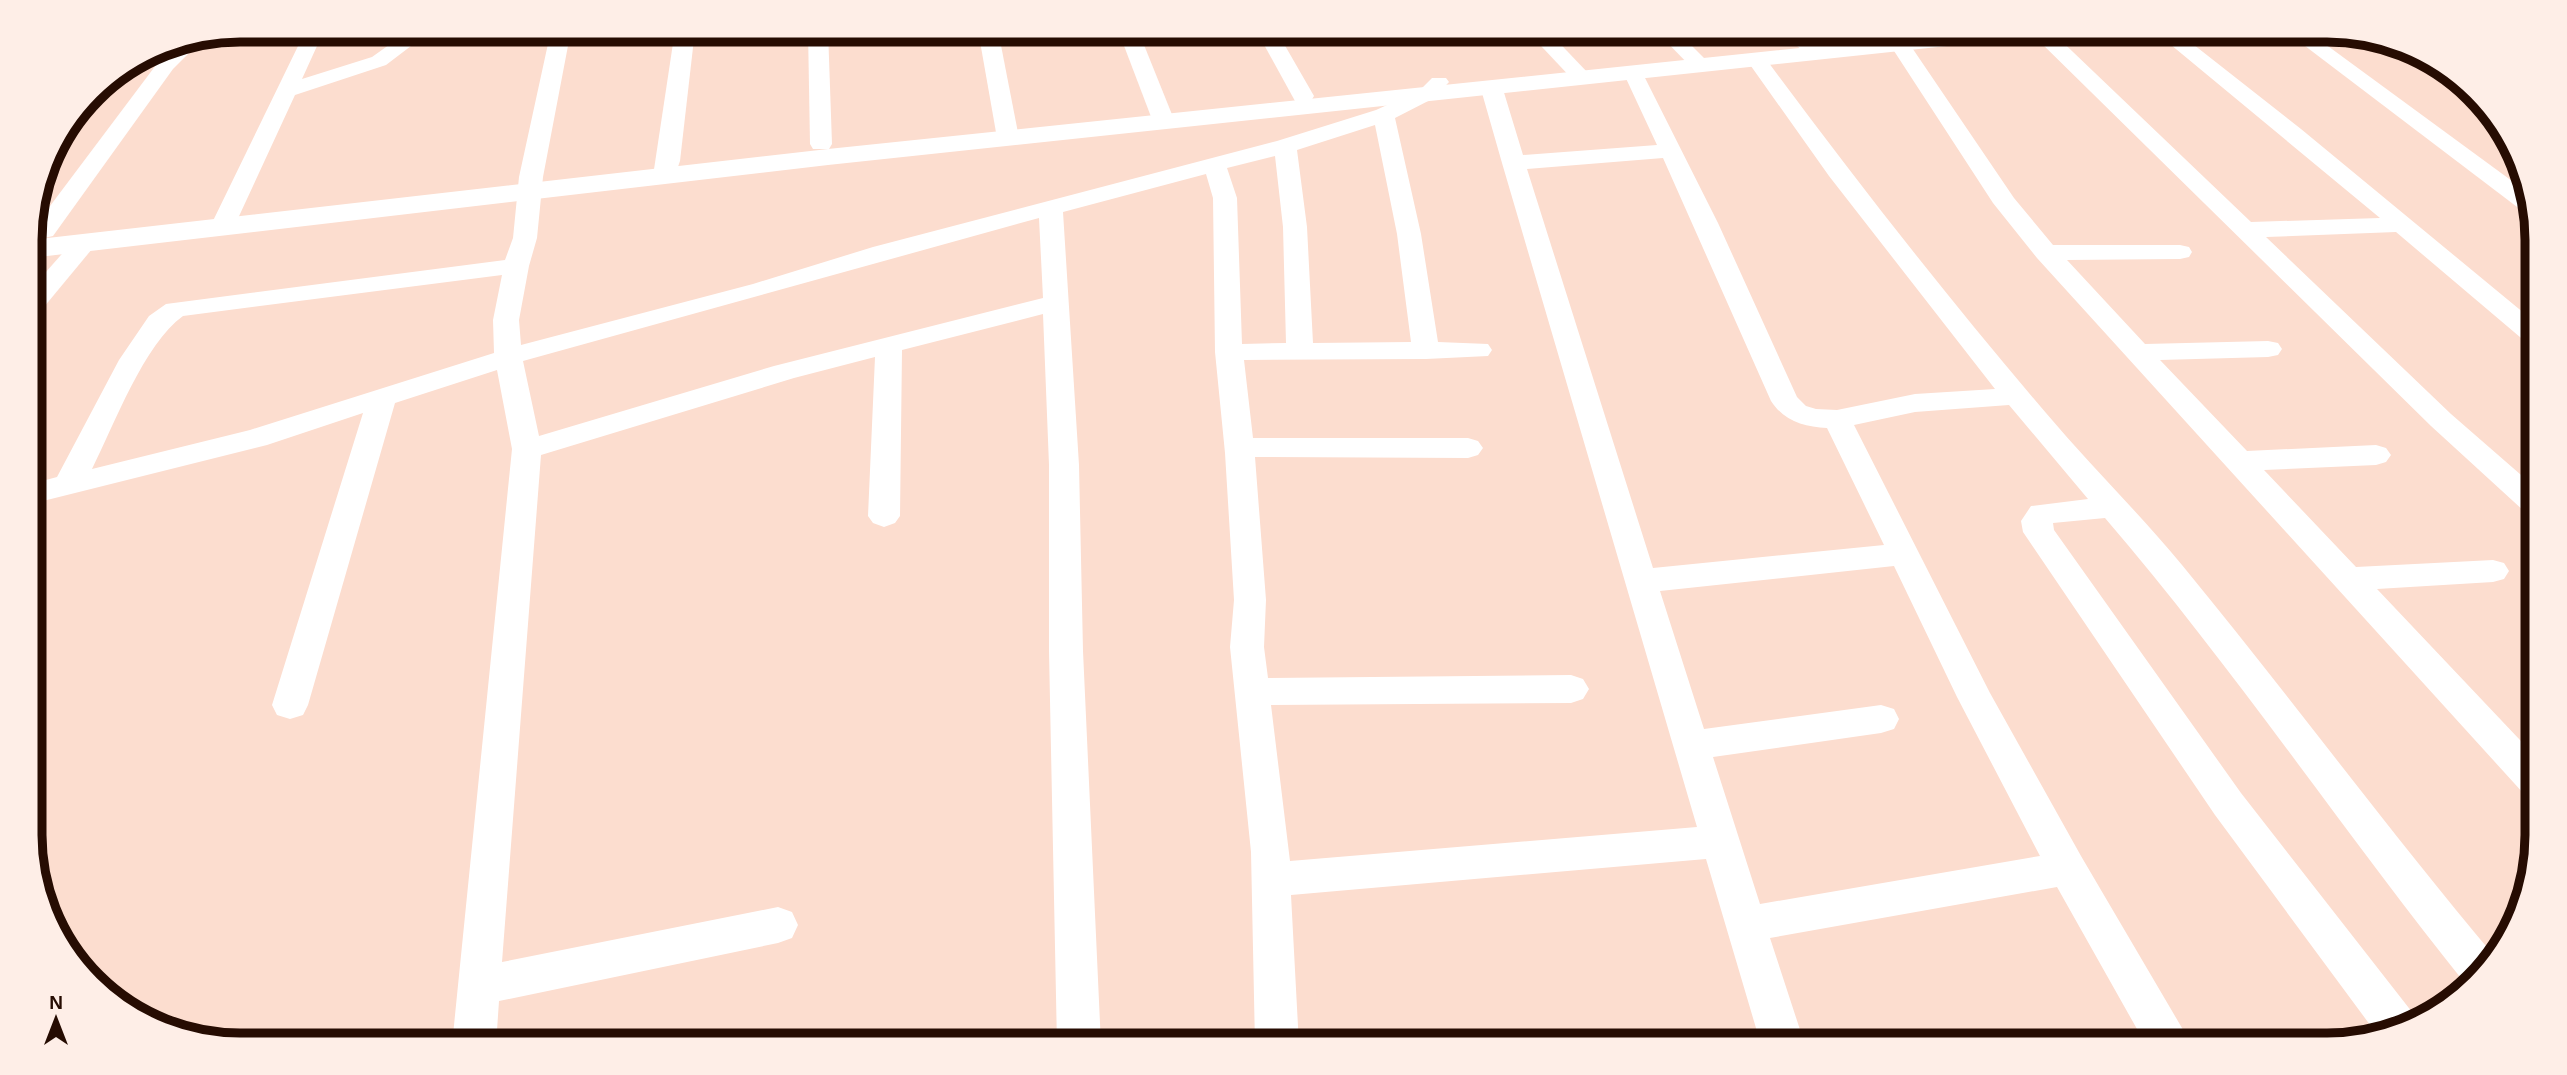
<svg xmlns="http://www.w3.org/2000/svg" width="2567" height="1075" viewBox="0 0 2567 1075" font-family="Arial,sans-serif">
<rect width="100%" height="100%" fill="#fcddcf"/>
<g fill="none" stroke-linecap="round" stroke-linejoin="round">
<g fill="#fff" fill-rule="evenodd">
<path d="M410,30H432L386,65L295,95L234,227L231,232L222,234L213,232L210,227L300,42H314L317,46L302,79L372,57Z"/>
<path d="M551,30H571L543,177L537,238L529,266L519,320L521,345L753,284L873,247L1277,141L1376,110L1420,90L1432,78H1446L1449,82L1434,98L1395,118L1421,234L1438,342L1488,344L1492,350L1488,356L1426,359L1244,360L1253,438H1468L1478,441L1483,448L1478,455L1468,458L1255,457L1266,600L1264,647L1268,678L1571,675L1583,679L1589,689L1583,699L1571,703L1271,705L1290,861L1697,827L1502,163L1480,86L1484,82H1498L1502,86L1523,155L1657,145L1623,72L1626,68H1640L1718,223L1797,397L1806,406L1816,409L1837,410L1915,394L1995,389L1829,176L1746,59L1749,55H1763C1853,177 1947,297 2046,413C2090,465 2139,513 2182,565C2289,695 2388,830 2496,958L2468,987C2344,833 2234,668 2105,518L2053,523L2054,530L2241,793L2412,1012L2415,1019L2376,1033L2215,815L2023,532L2021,521L2031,506L2088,499L2009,405L1915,412L1854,425L1990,693L2081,856L2192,1045H2146L2057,887L1770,938L1805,1045H1761L1706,859L1291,895L1299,1045H1255L1251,852L1230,647L1234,600L1225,453L1215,352L1213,198L1206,174L1063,212L1079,465L1083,651L1101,1045H1057L1049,651V465L1043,314L902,350L900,516L895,523L884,527L873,523L868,516L875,357L794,378L541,455L502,962L778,907L792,912L798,925L792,938L778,943L499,1001L496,1045H452L512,449L497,370L395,403L308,705L303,715L290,719L277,715L272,705L363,413L267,445L31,504V484L57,477L119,360L149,316L166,304L505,260L513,238L519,177ZM1375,125L1397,234L1411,342L1313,343L1307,227L1297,150ZM1275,156L1283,227L1286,343L1242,344L1237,198L1227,168ZM1663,158L1771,401C1784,421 1804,427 1827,428L1884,545L1653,568L1527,169ZM1039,218L1043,298L774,366L539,436L523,361ZM502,275L493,320L494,353L250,430L92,469C114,425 144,344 183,316ZM1894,566L1957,697L2040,856L1760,904L1713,757L1881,733L1894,729L1899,719L1894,709L1881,705L1704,729L1660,591Z"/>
<path d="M675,30H695L680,161L673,181H657L653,176Z"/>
<path d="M808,30H828L832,144L829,149H813L810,144Z"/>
<path d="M978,30H998L1019,138L1016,143H1000L997,138Z"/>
<path d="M1118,30H1138L1175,122L1172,127H1156L1153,122Z"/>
<path d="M1256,30H1276L1314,96L1311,101H1295Z"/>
<path d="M1526,30H1547L1589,74L1592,78L1589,82H1575Z"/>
<path d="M1655,30H1676L1707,61L1710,65L1707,69H1693Z"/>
<path d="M1782,30H1804L1828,52L1825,56C1809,60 1791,42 1782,30Z"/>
<path d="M1886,30H1900L2014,198L2053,245H2180L2189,247L2192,252L2189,257L2180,259L2067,260L2145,344L2268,341L2278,343L2282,349L2278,355L2268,357L2160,360L2247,451L2376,445L2386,448L2391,455L2386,462L2376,465L2264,470L2356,567L2493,560L2504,563L2509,571L2504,579L2493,582L2377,589L2537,758V798L2524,794L2037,258L1993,203L1883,34Z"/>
<path d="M1920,30H1940L1941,31L1938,35C1930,37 1925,37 1920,30Z"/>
<path d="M2033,30H2050L2251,222L2380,218L2153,30H2175L2301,129L2536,323V345L2527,343L2396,232L2266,237L2451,414L2536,488V515L2525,512L2431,426L2034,36Z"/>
<path d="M2284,30H2306L2527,192L2535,215L2525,213Z"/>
<path d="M201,38L199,43L173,69L53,236L44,238L35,236L32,231L35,226L159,61L177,42Z"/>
<path d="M85,236L94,238L97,243L39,313L30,315V290L76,238Z"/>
</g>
<path fill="#fff" fill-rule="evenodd" d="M1973,30H2080L2077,35L2068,37L1947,46L828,165L30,258V240L828,149Z"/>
</g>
<path d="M0 0H2567V1075H0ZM240 42H2327A198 198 0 0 1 2525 240V835A198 198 0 0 1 2327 1033H240A198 198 0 0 1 42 835V240A198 198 0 0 1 240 42Z" fill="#feeee7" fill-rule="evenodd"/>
<path fill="none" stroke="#260c02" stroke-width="9" d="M240 42H2327A198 198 0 0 1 2525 240V835A198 198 0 0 1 2327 1033H240A198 198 0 0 1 42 835V240A198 198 0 0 1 240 42Z"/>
<g transform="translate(56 1019)" stroke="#feeee7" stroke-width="5" paint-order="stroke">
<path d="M0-5L12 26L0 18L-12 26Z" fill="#260c02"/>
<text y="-10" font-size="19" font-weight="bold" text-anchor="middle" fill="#260c02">N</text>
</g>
</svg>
